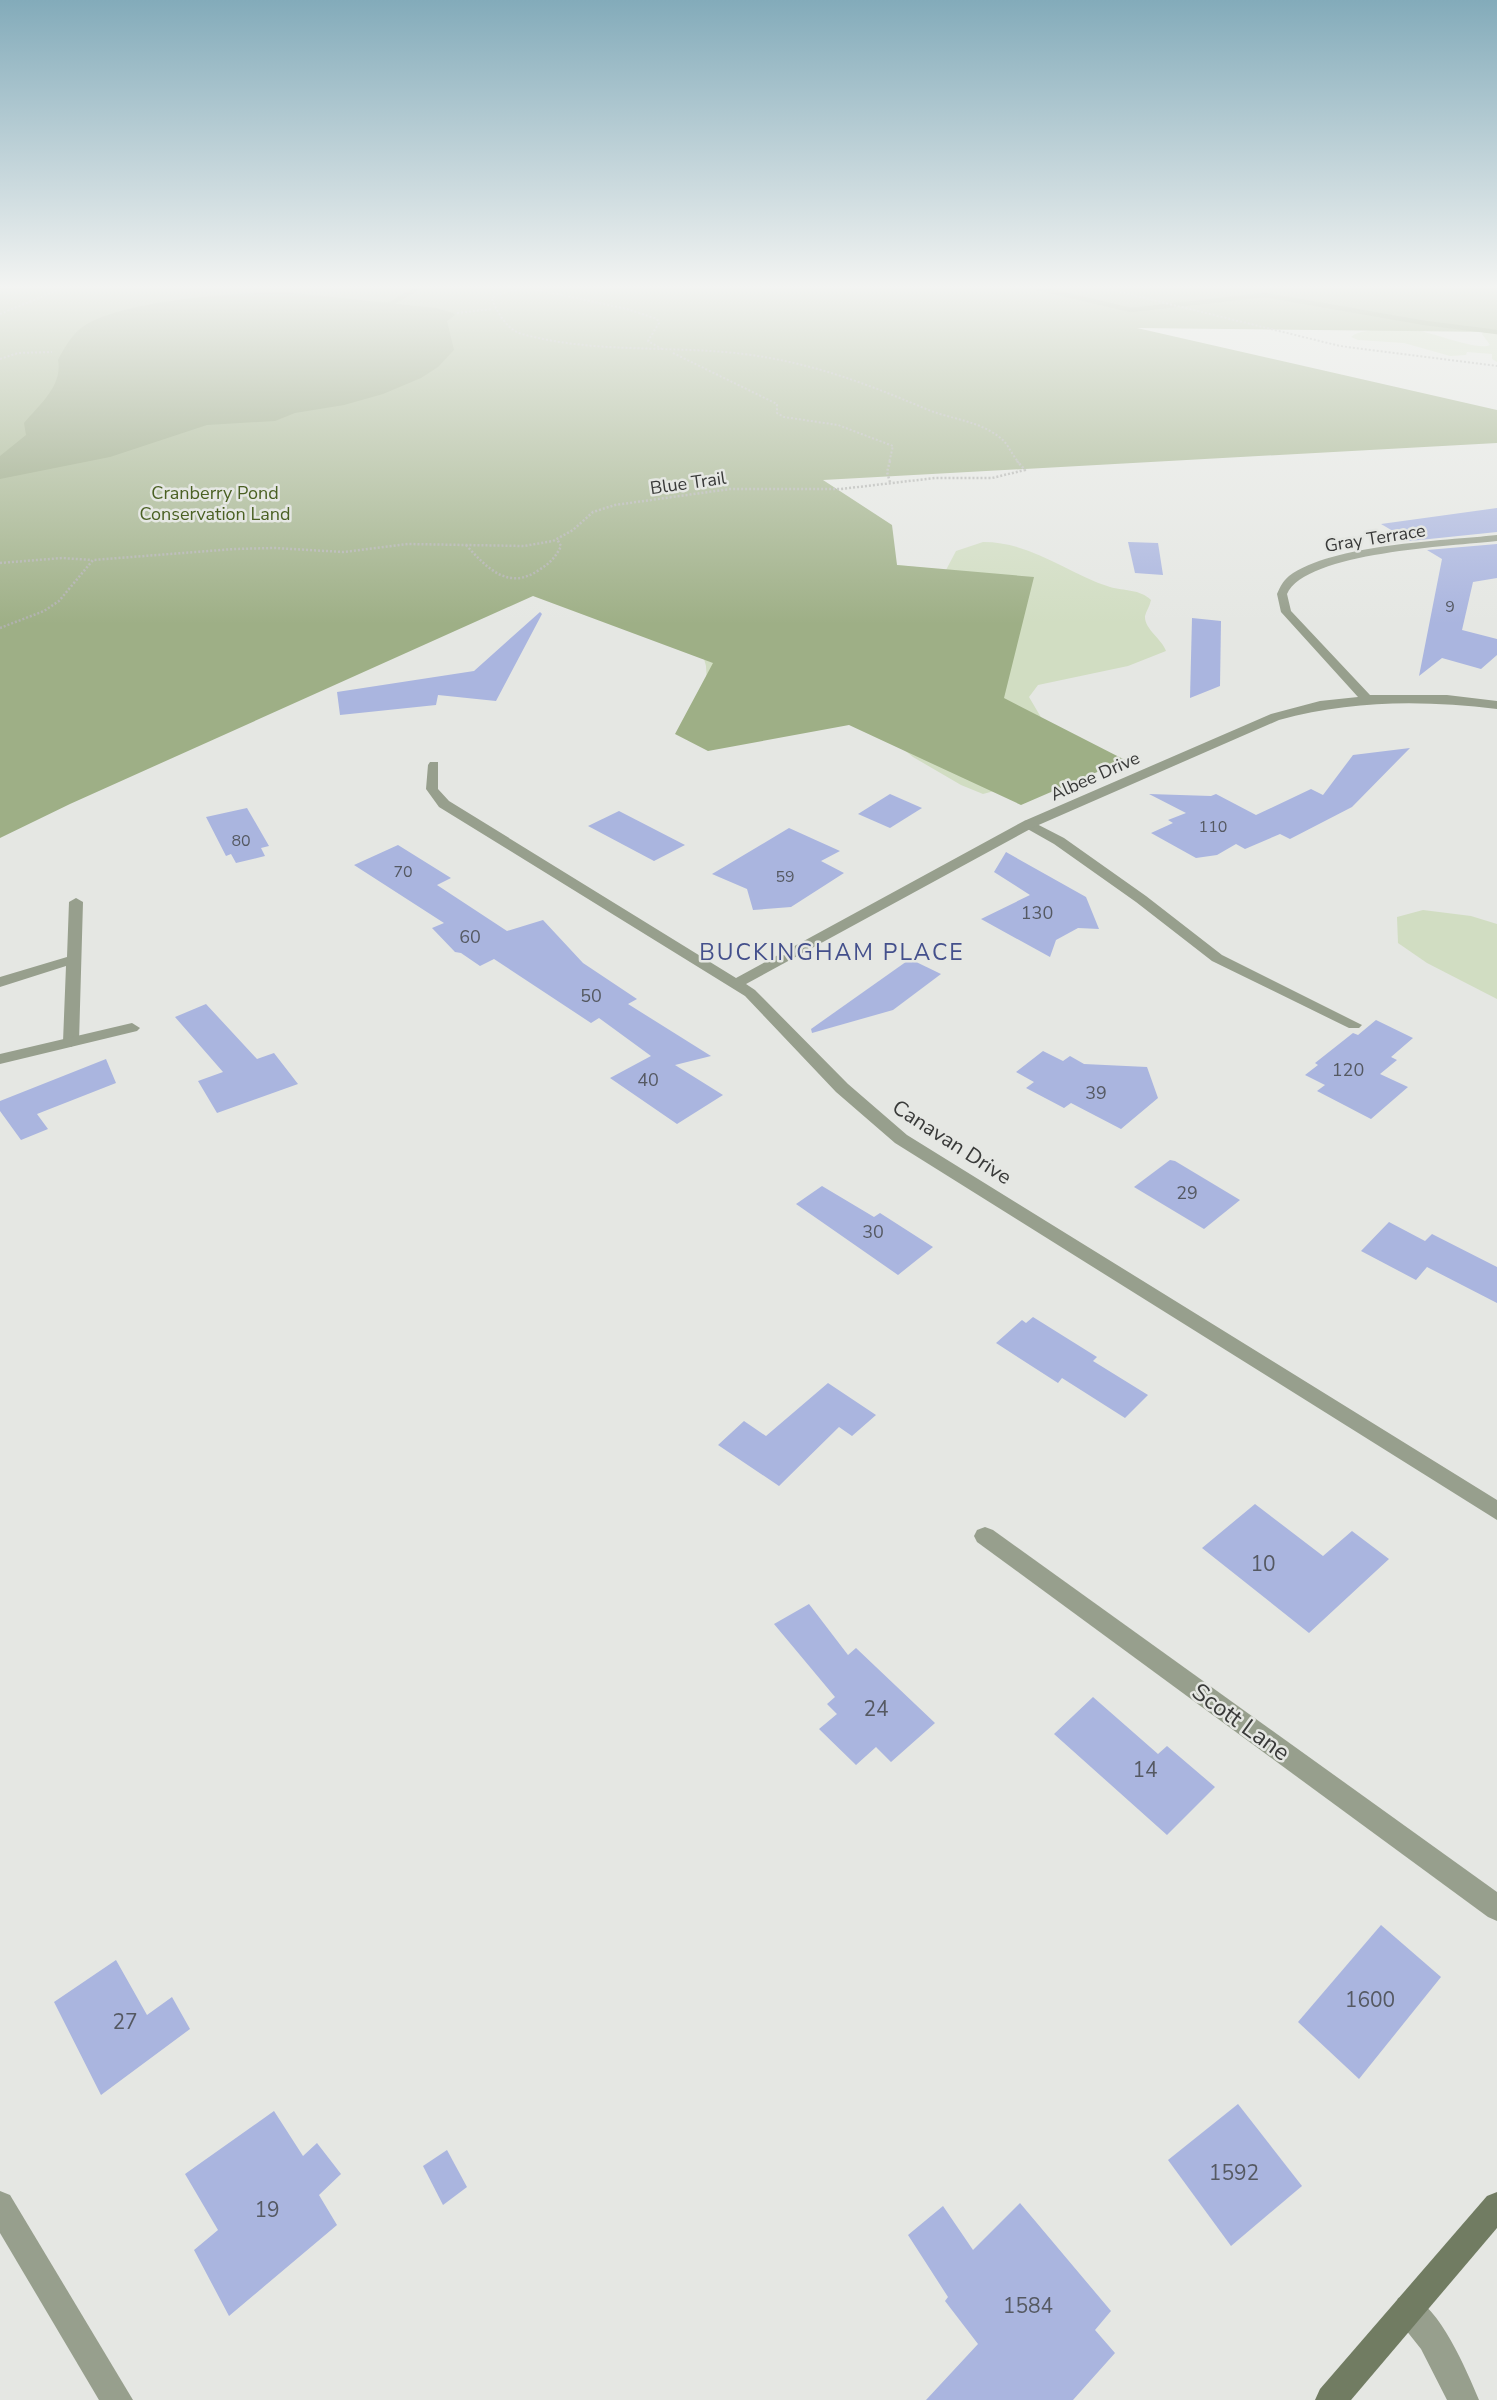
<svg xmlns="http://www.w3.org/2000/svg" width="1497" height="2400" viewBox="0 0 1497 2400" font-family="'Nunito Sans',sans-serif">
<rect width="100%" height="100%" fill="#e5e7e3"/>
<g fill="#d1ddc2">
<path d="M1497,325V362L1492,359V354L1467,352L1466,355L1450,356L1404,343L1358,340L1351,337C1357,332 1363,332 1371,330C1382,328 1394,327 1405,328C1425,329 1478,352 1490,345L1482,334L1485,328Z"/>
<path d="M983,542C1032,542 1066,573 1110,587C1124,591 1140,589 1151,600C1150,606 1146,611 1145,616C1144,629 1162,639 1166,651L1128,666L1038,685L1029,697L1042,719L1027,782L983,794L961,785L913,757L888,737L849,720L707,684L706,666L697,634L801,555L946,570L956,551Z"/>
<path d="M1423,910L1471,916L1497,924V999L1427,963L1398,943L1397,917Z"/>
</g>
<path fill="#9eaf86" d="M0,288H1497V332L1137,328L1497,410V443L823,480L892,525L897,565L1034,577L1004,698L1125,760L1021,805L849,725L708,751L675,734L713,663L533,596L70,804L0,838Z"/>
<path fill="#8c9d74" d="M284,292L436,308L453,313L455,315L447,321L454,350L438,367L421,378L383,394L344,405L295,413L275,421L207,425L110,457L0,479V456L26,435L24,423C39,405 63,386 58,360C63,350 71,336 80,329C116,300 236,293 284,292Z"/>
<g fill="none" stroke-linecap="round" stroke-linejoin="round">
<g stroke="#8c9d74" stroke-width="4.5">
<path d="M1037,288L1131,310L1265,295L1425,323L1497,332"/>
<path d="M380,310L418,288"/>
</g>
</g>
<g fill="#aab5df">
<path d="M1497,508V532L1410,541L1381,524Z"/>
<path d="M1128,542L1158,543L1163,575L1135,573Z"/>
<path d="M1497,544V578L1473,582L1462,630L1497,639V655L1481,669L1442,658L1419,676L1442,559L1427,550Z"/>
<path d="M540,612L542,614L496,701L438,695L436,705L340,715L337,692L474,671Z"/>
<path d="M1192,618L1221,621L1220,686L1190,698Z"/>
<path d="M1410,748L1352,807L1290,839L1280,834L1245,849L1236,844L1217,855L1196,858L1151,833L1173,823L1168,820L1186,813L1149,794L1211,796L1216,794L1256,815L1311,789L1323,795L1353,755Z"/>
<path d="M890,794L922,808L890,828L858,814Z"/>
<path d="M247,808L269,846L261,848L265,856L236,863L231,854L226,856L206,817Z"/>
<path d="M619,811L685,845L654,861L588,826Z"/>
<path d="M789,828L840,851L821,861L844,873L791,907L753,910L747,889L712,874Z"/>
<path d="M398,845L451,878L437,885L507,931L543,920L583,963L637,999L628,1004L711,1056L675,1065L723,1095L677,1124L610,1078L651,1056L599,1018L591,1023L494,959L480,966L461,953L455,952L432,928L444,923L354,865Z"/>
<path d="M1006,852L1086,897L1099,929L1078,928L1056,940L1050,957L981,919L1030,895L994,872Z"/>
<path d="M910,959L941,974L893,1010L812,1033L811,1029Z"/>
<path d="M206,1004L257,1059L274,1053L298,1084L217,1113L198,1081L223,1072L175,1017Z"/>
<path d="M1376,1020L1413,1038L1391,1057L1397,1060L1380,1074L1408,1087L1371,1119L1317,1091L1325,1085L1305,1075L1318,1065L1315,1063L1353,1033L1358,1035Z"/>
<path d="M1043,1051L1063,1061L1070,1056L1084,1064L1147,1067L1158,1098L1121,1129L1071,1103L1064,1108L1026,1088L1034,1082L1016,1072Z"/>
<path d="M106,1059L116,1083L37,1114L48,1129L21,1140L0,1111V1101Z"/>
<path d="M1170,1160L1175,1161L1240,1200L1204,1229L1134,1187Z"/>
<path d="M822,1186L874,1217L880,1213L933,1247L898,1275L796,1204Z"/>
<path d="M1389,1222L1425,1241L1432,1234L1497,1267V1303L1427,1267L1416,1280L1361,1251Z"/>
<path d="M1033,1317L1097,1357L1093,1361L1148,1395L1125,1418L1062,1378L1058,1383L996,1343L1022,1320L1026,1323Z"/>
<path d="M828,1383L876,1415L852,1436L839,1427L779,1486L718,1445L744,1421L766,1436Z"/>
<path d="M1255,1504L1323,1556L1352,1531L1389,1559L1309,1633L1202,1548Z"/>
<path d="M809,1604L848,1655L856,1648L935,1723L891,1762L876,1747L856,1765L819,1729L837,1714L827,1704L835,1697L774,1624Z"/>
<path d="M1093,1697L1158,1754L1167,1746L1215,1787L1167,1835L1054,1734Z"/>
<path d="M1381,1925L1441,1977L1359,2079L1298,2022Z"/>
<path d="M116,1960L147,2015L172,1997L190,2029L101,2095L54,2002Z"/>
<path d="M1238,2104L1302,2186L1231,2246L1168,2160Z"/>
<path d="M274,2111L303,2156L317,2143L341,2174L319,2195L337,2225L229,2316L194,2250L218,2230L185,2174Z"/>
<path d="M447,2150L467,2187L443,2205L423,2166Z"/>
<path d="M1020,2203L1111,2311L1095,2330L1115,2353L1073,2400H926L978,2344L945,2301L948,2297L908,2235L943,2206L973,2250Z"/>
</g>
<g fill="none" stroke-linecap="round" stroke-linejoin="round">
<g stroke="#b0b1ae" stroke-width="2" stroke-dasharray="2 2" stroke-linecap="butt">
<path d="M525,288L495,295L492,299C497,312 507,330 522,334C595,354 670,345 744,354C812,363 863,382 926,409C952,420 981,420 1004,441C1009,447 1013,456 1019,463"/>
<path d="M529,288L627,309L657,319L659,323L648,341L662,349"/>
<path d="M1104,288L1340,346L1497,366"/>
<path d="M457,313L493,309"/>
<path d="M0,314L63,288"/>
<path d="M673,353L777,404V413L784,417L838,425L893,446L889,463"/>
<path d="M0,359L18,353L52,352"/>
</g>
<g stroke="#b0b1ae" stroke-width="2.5" stroke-dasharray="2 2" stroke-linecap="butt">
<path d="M890,461L887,472L890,482"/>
<path d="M466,545C487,568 508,591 539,570C549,564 556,557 561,546L557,539"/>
<path d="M0,563L62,558L92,560"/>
<path d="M0,628L44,611L59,601L93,560L234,549L275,548L343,552L408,544L524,546L553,541L573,530L593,512L615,505L730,489H841L935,478H992L1025,470L1017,461"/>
</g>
<g fill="#979f8d" fill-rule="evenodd">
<path d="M1029,820L1064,838L1146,896L1222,955L1362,1025L1359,1028H1349L1212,961L1136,902L1054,844L1024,827V821Z"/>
<path d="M76,898L83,902L79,1042L71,1047L63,1042L66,966L0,987V977L67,957L69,902Z"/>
</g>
<g fill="#979f8d" fill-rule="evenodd">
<path d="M1497,535V541C1453,546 1306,552 1287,594L1291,611L1370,695H1447L1497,701V709C1423,700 1352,700 1279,720L1034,827L746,984L755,990L848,1084L907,1135L1497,1500V1520L895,1143L836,1092L745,996L439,807L426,789L428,765L430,762H438V789L449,801L736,978L1024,821L1271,714L1320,701L1358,697L1281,612L1277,594C1280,587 1283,581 1289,576C1333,544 1442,541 1497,535Z"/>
<path d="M132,1023L140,1028L137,1031L0,1064V1054Z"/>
<path d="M985,1527L993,1530L1497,1892V1921L1488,1917L977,1542L974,1536L977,1530Z"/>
<path d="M0,2191L10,2195L133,2400H99L0,2233Z"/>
<path d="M1409,2294C1440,2307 1466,2369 1479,2400H1447L1421,2349L1398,2320L1394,2309L1398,2298Z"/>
</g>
<path fill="#717c62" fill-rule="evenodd" d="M1497,2192V2228L1351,2400H1315L1320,2389L1487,2196Z"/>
</g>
<linearGradient id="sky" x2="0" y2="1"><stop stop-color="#83abba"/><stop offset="0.46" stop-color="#f3f4f2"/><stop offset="1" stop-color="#f3f4f2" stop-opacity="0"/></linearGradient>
<rect width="1497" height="624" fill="url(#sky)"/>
<g text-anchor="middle" stroke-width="5" stroke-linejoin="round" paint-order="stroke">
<g font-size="16" fill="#555962">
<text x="1450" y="612">9</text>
<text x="1213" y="832">110</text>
<text x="241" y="846">80</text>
<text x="403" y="877">70</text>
<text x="785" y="882">59</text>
</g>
<g font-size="18" fill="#393a39" stroke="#e5e7e3">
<text transform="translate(688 483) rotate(-8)" y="6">Blue Trail</text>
<text transform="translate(1375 538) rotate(-9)" y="6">Gray Terrace</text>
<text transform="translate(1095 776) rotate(-24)" y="6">Albee Drive</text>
</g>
<g font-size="18" fill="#4a6023" stroke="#e5e7e3">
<text x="215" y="499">Cranberry Pond<tspan x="215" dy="21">Conservation Land</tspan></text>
</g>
<g font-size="18" fill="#555962">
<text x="1037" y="919">130</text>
<text x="470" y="943">60</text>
<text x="591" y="1002">50</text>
<text x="1348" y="1076">120</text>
<text x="648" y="1086">40</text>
<text x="1096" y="1099">39</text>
<text x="1187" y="1199">29</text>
<text x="873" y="1238">30</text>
</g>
<g font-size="21" fill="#393a39" stroke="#e5e7e3">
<text transform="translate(952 1142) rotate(33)" y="7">Canavan Drive</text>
</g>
<g font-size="21" fill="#555962">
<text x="1263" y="1571">10</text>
<text x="876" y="1716">24</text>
<text x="1145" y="1777">14</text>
<text x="1370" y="2007">1600</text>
<text x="125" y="2029">27</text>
<text x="1234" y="2180">1592</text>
<text x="267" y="2217">19</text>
<text x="1028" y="2313">1584</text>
</g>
<g font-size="23" letter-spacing="2" fill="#44508c" stroke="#e5e7e3">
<text x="832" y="960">BUCKINGHAM PLACE</text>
</g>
<g font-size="24" fill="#393a39" stroke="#e5e7e3">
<text transform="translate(1241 1722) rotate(36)" y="8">Scott Lane</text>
</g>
</g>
</svg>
